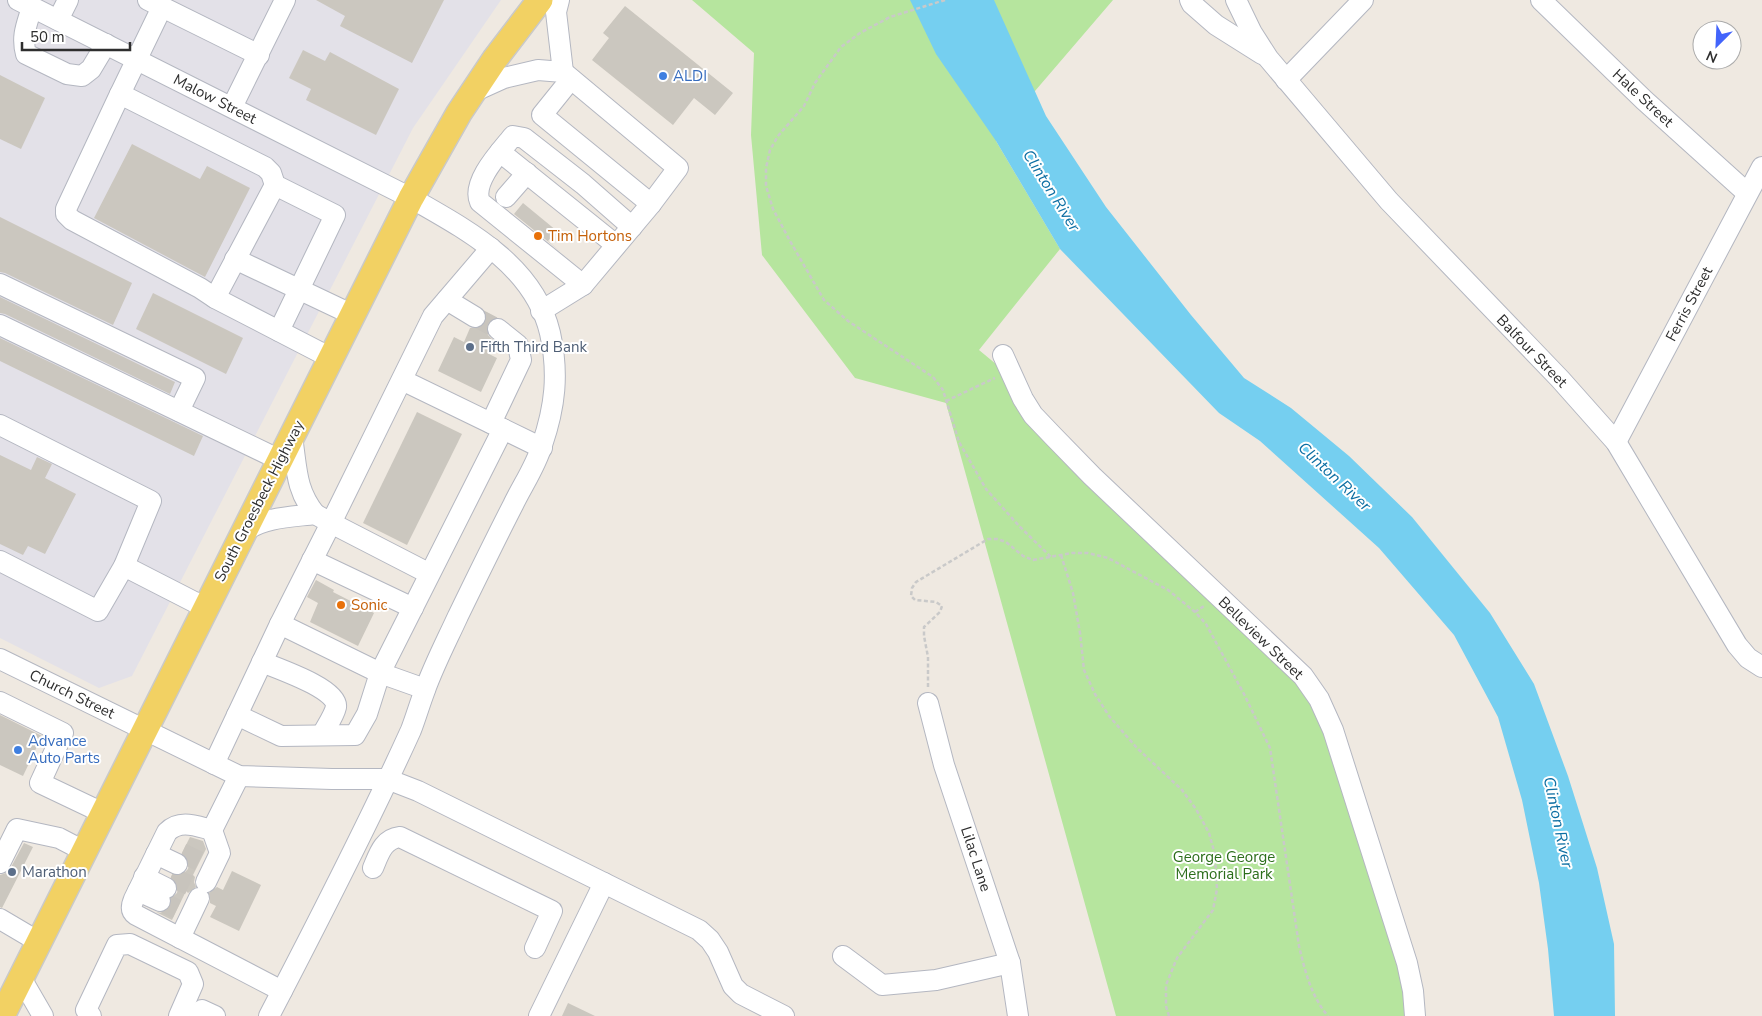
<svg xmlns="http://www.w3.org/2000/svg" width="1762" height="1016" viewBox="0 0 1762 1016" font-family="'Nunito Sans',sans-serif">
<rect width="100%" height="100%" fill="#efe9e1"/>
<path fill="#e3e1e8" d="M0,0H501L413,128L132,676L99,688L0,638Z"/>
<path fill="#b6e59e" d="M692,0H1113L1035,91L996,141L1060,249L979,350L1014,379L1033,415L1319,699L1415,1016H1116L946,403L855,378L762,255L751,135L754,53Z"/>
<path fill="#75cff0" d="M910,0H994L1046,116L1106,207L1191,315L1244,378L1291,408L1349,456L1412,517L1490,613L1534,684L1568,776L1597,868L1614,944L1615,1016H1554L1548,949L1539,883L1522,800L1498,717L1454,635L1379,548L1260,441L1219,413L1060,249L996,141L936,54Z"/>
<g fill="#cbc7bf">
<path d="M316,0H444L412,63L340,26L345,16Z"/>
<path d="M625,6L733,93L715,115L694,98L673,125L592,60L609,38L603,33Z"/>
<path d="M303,50L325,61L330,52L399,89L376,135L306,100L311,89L289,78Z"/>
<path d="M0,75L45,98L21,149L0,139Z"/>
<path d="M132,144L200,179L207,166L250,188L205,277L94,218Z"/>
<path d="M523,203L557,231L548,241L561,252L514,214Z"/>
<path d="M0,217L132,283L113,325L5,273L0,272Z"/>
<path d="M153,293L243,338L226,374L136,329Z"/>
<path d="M0,297L175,382L170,394L5,314L0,313Z"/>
<path d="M486,312L497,318L489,321L486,328L487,334L493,340L487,353L497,358L481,392L438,371L454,337L464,342L470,328H480L485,324L487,318Z"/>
<path d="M0,338L203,436L194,456L0,361Z"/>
<path d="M417,412L462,434L407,545L363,523Z"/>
<path d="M0,455L31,470L37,457L52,464L45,478L76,494L45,554L28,546L23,555L0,544Z"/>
<path d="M316,580L334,590L333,592L374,613L358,646L310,622L318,603L307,597Z"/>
<path d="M0,715L42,736L23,776L0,765Z"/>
<path d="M190,837L203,841L206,849L193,875L195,877L194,882L196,887L188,893L186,891L172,920L156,912L162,913L167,910L171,905V898L177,893L178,887L176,881L171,877L172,875L177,876L183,874L188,869L189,863L187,858L182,853Z"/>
<path d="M24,843L33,847L2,908L0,907V875L6,873L10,869Z"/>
<path d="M232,871L261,885L239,931L210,917L216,906L210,903L209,893L217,887L223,890Z"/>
<path d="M568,1003L595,1016H562Z"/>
</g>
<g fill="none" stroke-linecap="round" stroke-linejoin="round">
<g stroke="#c8c4bd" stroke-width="20" stroke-dasharray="20 10" stroke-linecap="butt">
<path d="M475,317L498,329"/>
<path d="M182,853L199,861"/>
<path d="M171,877L202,891"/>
<path d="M160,901L177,909"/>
</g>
<defs>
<g id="minor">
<path d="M18,0L411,198C467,230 534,265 550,333C559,374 555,407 542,445C536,466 522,486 513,505C494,542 476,579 458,616C447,640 434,665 425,690C420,703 416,717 411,730C367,827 318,922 269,1016"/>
<path d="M148,0L259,55"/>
<path d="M1190,0L1192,4L1216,25L1262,54"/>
<path d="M1236,0L1252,33L1268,58L1389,201L1560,379L1616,442L1737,645L1748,658L1762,667"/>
<path d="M1541,0L1644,100L1747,193"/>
<path d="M32,7C27,24 21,36 26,54L67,74L82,76L91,69L106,44"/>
<path d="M162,7L120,94L265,167L271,173L275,185L335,215L279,331"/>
<path d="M58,20L68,0"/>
<path d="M571,79L542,115L651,204"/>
<path d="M1286,80L1363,0"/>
<path d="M473,92L504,78L538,70L563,72L556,12L559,0"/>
<path d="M120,94L66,209V214L72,220L200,288L215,298L331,358"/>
<path d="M232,107L285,0"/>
<path d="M500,152L616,245"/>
<path d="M506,197L527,173"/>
<path d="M235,259L353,315"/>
<path d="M0,284L195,378L179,411"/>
<path d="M583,285L480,202C471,182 501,151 513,136L524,138L583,184L632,227"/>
<path d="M215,298L275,185"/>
<path d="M447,300L475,317"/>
<path d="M541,311L583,285L651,204L678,168L563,72"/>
<path d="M0,325L280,460"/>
<path d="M1003,355L1023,399L1033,415L1054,437L1092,476L1303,676L1319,699L1333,730L1407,963L1413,991L1415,1016"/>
<path d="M402,380L542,448"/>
<path d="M491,423L521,360L518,345L498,329"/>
<path d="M0,425L151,501L124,566L98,611L0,561"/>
<path d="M1616,442L1762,167"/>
<path d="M315,514L331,523L433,316L491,248"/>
<path d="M245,531C265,517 291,517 315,514C295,489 297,467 292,437"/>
<path d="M312,560L413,608"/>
<path d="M124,566L206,608"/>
<path d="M430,574L331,523L280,624L380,673L503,429"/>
<path d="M0,659L239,776L332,779H387L418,791L699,930L710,940L718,952L733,986L741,994L784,1016"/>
<path d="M262,662C276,668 339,689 336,707C334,716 326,727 322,735"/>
<path d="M0,702L63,733L40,783L103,813"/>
<path d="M928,703L944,765L1010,963L1018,1016"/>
<path d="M237,715L281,736L355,735L367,714L380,673L425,689"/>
<path d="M214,764L280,624"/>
<path d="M239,776L212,830C196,826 180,819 167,832L134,899C131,906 130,911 136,915L282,991"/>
<path d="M156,854L177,864"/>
<path d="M0,863L17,829L59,838L84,851"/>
<path d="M373,868C379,854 383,839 400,837L552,911L535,948"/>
<path d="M144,877L166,888"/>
<path d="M206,882L220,853L212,830"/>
<path d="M138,891L160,901"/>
<path d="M0,919L39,942"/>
<path d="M180,938L199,898"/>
<path d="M843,956L882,985L936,980L1010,963"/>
<path d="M21,978L43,1016"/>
<path d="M91,1016L86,1010L117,945L130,944L188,972L193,984L179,1016"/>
<path d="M199,1016L202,1010L215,1016"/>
<path d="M539,1016L604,883"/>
</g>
<path id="major" d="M2,1016L411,198L459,113L495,59L540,0"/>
</defs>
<use href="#minor" stroke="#b4b7c1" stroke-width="22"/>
<use href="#major" stroke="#c9c9c9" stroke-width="28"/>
<g stroke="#c9c9c9" stroke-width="2.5" stroke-dasharray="4 2.5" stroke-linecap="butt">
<path d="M945,0L890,17L860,33L841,47L815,83L804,106L778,136L770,150L766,168V186L773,209L790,241L824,300L848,321L933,377L943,390L959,442L986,489L1019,526L1051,557"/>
<path d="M946,401L995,378"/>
<path d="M1061,555L1073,593L1080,633L1084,670L1095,694L1109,716L1137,748L1182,790L1196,809L1209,833L1215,855L1217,889L1213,910L1177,958L1166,985V1006L1169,1016"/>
<path d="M1195,612L1204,606"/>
<path d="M928,687V657L924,636V627L940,612L942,606L936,602L915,600L911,596L912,588L916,582L988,539H997L1006,542L1023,556L1033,560L1072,553H1088L1108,558L1168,590L1195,612L1206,624L1244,694L1270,748L1299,946C1305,971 1311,996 1328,1016"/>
</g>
<use href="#minor" stroke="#fff" stroke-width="20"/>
<use href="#major" stroke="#f2d163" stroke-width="25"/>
</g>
<g fill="#3f7fe0" stroke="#fff" stroke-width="2">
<circle cx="663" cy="76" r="5"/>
<circle cx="18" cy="750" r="5"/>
</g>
<g fill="#e8710a" stroke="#fff" stroke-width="2">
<circle cx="538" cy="236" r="5"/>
<circle cx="341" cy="605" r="5"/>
</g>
<g fill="#5c6f8a" stroke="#fff" stroke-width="2">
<circle cx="470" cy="347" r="5"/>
<circle cx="12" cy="872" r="5"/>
</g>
<g text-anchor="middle" stroke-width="4" stroke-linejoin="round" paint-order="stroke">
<g font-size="15" fill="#366cbe" stroke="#fff" text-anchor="start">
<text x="673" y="81">ALDI</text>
<text x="28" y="746">Advance<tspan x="28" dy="17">Auto Parts</tspan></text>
</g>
<g font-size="15" fill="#2e2e2e" stroke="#fff">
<text transform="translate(1643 98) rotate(43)" y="5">Hale Street</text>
<text transform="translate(215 99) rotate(27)" y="5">Malow Street</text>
<text transform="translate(1689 304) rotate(-62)" y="5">Ferris Street</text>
<text transform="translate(1532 351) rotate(46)" y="5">Balfour Street</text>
<text transform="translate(259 501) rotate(-63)" y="5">South Groesbeck Highway</text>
<text transform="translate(1261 638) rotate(44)" y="5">Belleview Street</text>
<text transform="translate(72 694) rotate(26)" y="5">Church Street</text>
<text transform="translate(976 859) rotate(72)" y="5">Lilac Lane</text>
</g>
<g font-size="15" fill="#c56008" stroke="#fff" text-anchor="start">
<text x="548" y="241">Tim Hortons</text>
<text x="351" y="610">Sonic</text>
</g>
<g font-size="15" fill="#4e5e75" stroke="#fff" text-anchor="start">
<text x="480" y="352">Fifth Third Bank</text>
<text x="22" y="877">Marathon</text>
</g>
<g font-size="15" fill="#2c6e1b" stroke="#fff">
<text x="1224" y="862">George George<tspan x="1224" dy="17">Memorial Park</tspan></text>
</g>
<g font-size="16" font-style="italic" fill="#0d6fa3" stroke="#fff">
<text transform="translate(1052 190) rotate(58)" y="6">Clinton River</text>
<text transform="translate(1335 476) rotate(43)" y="6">Clinton River</text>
<text transform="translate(1559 822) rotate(78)" y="6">Clinton River</text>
</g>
</g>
<g transform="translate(1717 45) rotate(204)"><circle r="24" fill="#ffffff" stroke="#ababab"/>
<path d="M0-4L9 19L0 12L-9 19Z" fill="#4264fb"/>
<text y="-8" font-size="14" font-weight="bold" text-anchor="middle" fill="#2e2e2e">N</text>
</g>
<path d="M22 42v8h108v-8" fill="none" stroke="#2e2e2e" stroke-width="2.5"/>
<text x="30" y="42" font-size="15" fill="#2e2e2e" stroke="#ffffff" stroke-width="4" paint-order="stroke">50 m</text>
</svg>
